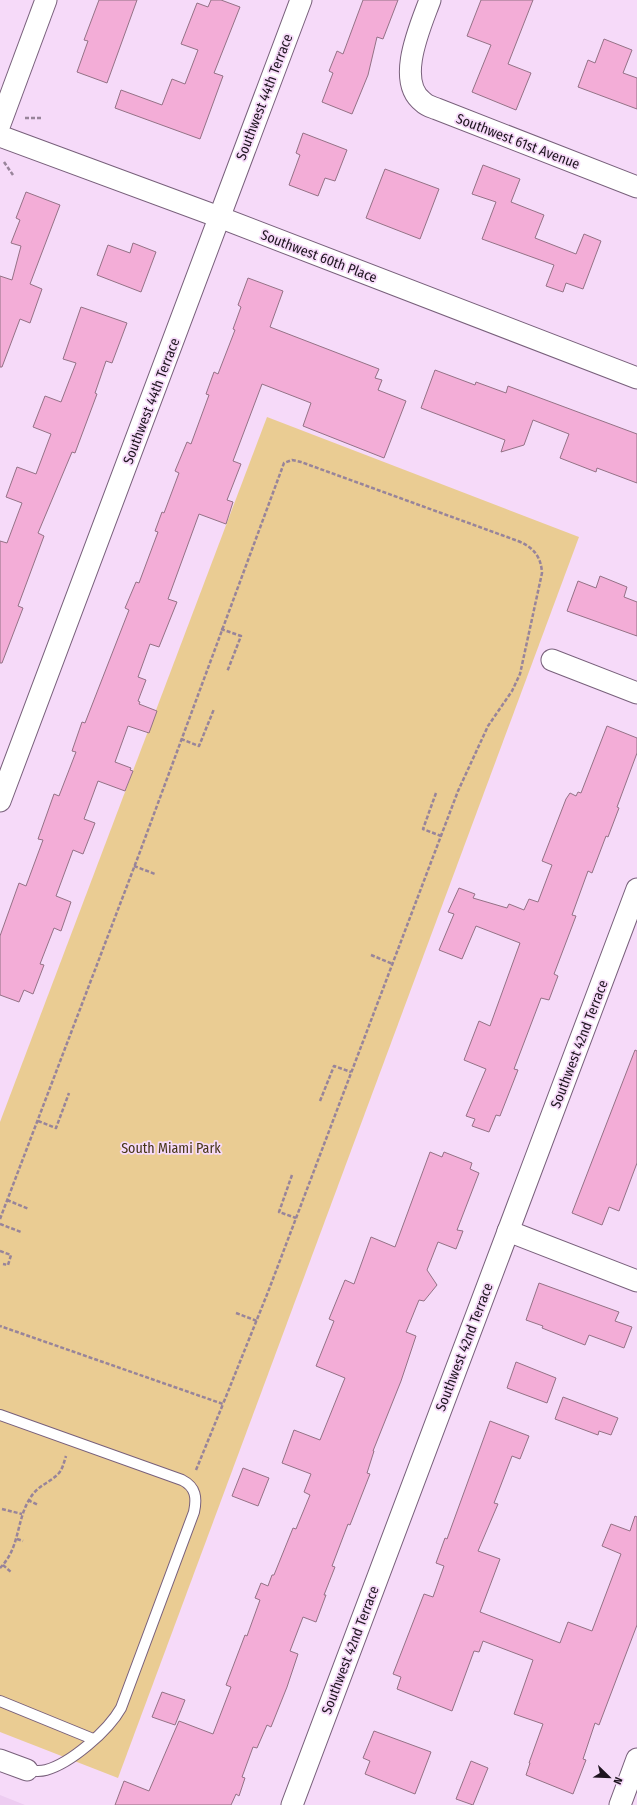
<svg xmlns="http://www.w3.org/2000/svg" width="637" height="1805" viewBox="0 0 637 1805" font-family="'Fira Sans Condensed',sans-serif">
<rect width="100%" height="100%" fill="#f6daf9"/>
<path fill="#edccf1" d="M0,1795L25,1805H0Z"/>
<path fill="#eacc93" d="M267,417L579,537L118,1778L0,1732V1122Z"/>
<g fill="#f3add7" stroke="#947286">
<path d="M99,0H137L107,83L77,72L88,41L84,40Z"/>
<path d="M211,0H221L240,7L214,73L223,76L200,139L115,108L121,90L162,105L172,79L185,84L198,50L181,44L197,3L208,7Z"/>
<path d="M363,0H398L383,39L377,37L368,75L352,114L322,102L333,73L329,71L337,51L343,54Z"/>
<path d="M481,0H533L508,64L531,73L516,110L472,92L491,45L467,36Z"/>
<path d="M604,39L632,50L623,73L637,78V109L578,87L588,60L595,63Z"/>
<path d="M303,133L347,150L335,181L325,178L318,196L289,185L300,155L296,153Z"/>
<path d="M483,165L520,179L511,202L544,215L535,238L576,254L584,234L601,241L583,289L566,283L563,292L546,286L554,265L482,239L496,202L472,194Z"/>
<path d="M385,169L439,189L420,239L366,218Z"/>
<path d="M26,192L60,205L30,284L42,289L30,323L20,319L2,367H0V276L12,280L21,246L11,243L20,220L16,218Z"/>
<path d="M133,243L156,252L141,292L97,275L108,245L130,253Z"/>
<path d="M248,278L283,291L270,327L379,369L375,378L382,380L378,390L406,401L384,458L303,426L311,403L262,384L233,461L241,464L227,500L233,502L226,524L199,514L168,599L177,602L159,647L150,644L138,677L146,680L138,701L140,702L139,704L157,711L149,733L128,726L115,762L131,768L130,770L133,771L125,791L98,781L84,819L95,823L83,854L73,850L56,896L71,902L61,931L54,928L40,964L44,965L33,994L24,990L19,1002L0,995V936L19,883L26,886L43,840L38,839L54,794L59,796L76,752L72,751L82,722L85,723L129,610L125,608L136,582L139,583L158,532L155,531L162,512L164,513L179,473L175,471L187,442L191,444L209,395L206,394L214,372L218,374L235,330L233,329L241,307L238,305Z"/>
<path d="M81,307L127,323L112,363L106,361L95,393L97,394L75,453L72,452L38,533L44,536L18,606L23,608L2,663H0V541L7,543L22,503L6,497L17,467L36,474L51,434L33,427L45,396L61,402L76,363L63,359Z"/>
<path d="M435,370L475,385L476,382L506,393L508,386L637,434V483L597,468L596,472L560,458L569,434L533,420L524,445L501,452L505,440L421,408Z"/>
<path d="M600,576L627,587L624,597L637,602V636L567,611L578,581L596,588Z"/>
<path d="M607,726L637,738V753L617,807L619,808L608,837L606,836L592,873L588,871L572,915L576,916L554,974L558,976L549,1000L541,998L514,1069L518,1070L500,1116L496,1115L489,1132L472,1126L475,1119L466,1116L486,1069L464,1060L479,1021L490,1026L520,943L476,926L462,959L439,950L454,914L448,912L459,888L475,894L473,898L507,908L509,904L524,910L529,899L538,902L552,865L542,861L566,799L570,793L576,796L578,792L581,793Z"/>
<path d="M635,1050L637,1051V1163L619,1211L609,1207L602,1225L572,1213Z"/>
<path d="M430,1152L442,1157L444,1152L472,1163L470,1169L479,1173L457,1230L463,1231L456,1249L438,1242L427,1270L437,1285L424,1301L419,1300L406,1332L416,1336L401,1381L373,1451H374L367,1473L370,1474L350,1525L348,1524L332,1566L335,1567L324,1595H326L316,1622L303,1617L290,1651L298,1654L287,1687L271,1727L267,1725L257,1748L253,1747L242,1777L245,1778L239,1796L236,1794L231,1805H115L124,1781L149,1791L179,1721L213,1734L231,1687L226,1685L245,1635L247,1636L260,1600L255,1598L261,1583L268,1586L272,1575H274L293,1528L296,1529L310,1495L304,1492L311,1474L282,1463L294,1430L320,1440L345,1378L316,1366L334,1321L329,1319L345,1280L354,1284L371,1237L395,1247Z"/>
<path d="M539,1283L619,1312L615,1321L632,1327L624,1348L589,1335L585,1345L542,1328L543,1326L526,1320Z"/>
<path d="M516,1362L556,1378L547,1403L507,1388Z"/>
<path d="M563,1397L618,1418L611,1435L599,1431L598,1435L555,1419Z"/>
<path d="M490,1421L529,1436L520,1459L512,1456L494,1503L498,1504L478,1551L500,1559L480,1612L560,1643L568,1622L592,1631L621,1554L602,1546L611,1524L630,1531L635,1516L637,1517V1625L599,1725L595,1723L583,1759L586,1760L573,1794L526,1775L530,1763H529L543,1724L514,1714L533,1660L483,1641L479,1652L474,1651L452,1711L397,1689L401,1677L393,1674L424,1594L433,1597L444,1566L436,1563L445,1538L447,1539Z"/>
<path d="M243,1468L269,1478L258,1506L232,1496Z"/>
<path d="M162,1692L185,1700L175,1725L152,1717Z"/>
<path d="M374,1731L431,1752L415,1794L365,1774L370,1761L363,1758Z"/>
<path d="M471,1761L488,1768L473,1805L456,1799Z"/>
</g>
<g fill="none" stroke-linecap="round" stroke-linejoin="round">
<defs>
<g id="service">
<path d="M0,1415L182,1480C196,1487 197,1498 194,1512L121,1708C108,1731 71,1763 46,1770C39,1772 34,1771 27,1770"/>
<path d="M0,1701L93,1739"/>
</g>
<g id="minor">
<path d="M430,0C421,25 395,81 423,102C427,106 432,107 437,109L637,187"/>
<path d="M0,124L46,0"/>
<path d="M0,136L219,217L637,378"/>
<path d="M552,660L637,693"/>
<path d="M0,801L301,0"/>
<path d="M508,1231L637,1281"/>
<path d="M0,1760L27,1770"/>
<path d="M292,1805L637,889"/>
<path d="M620,1805L637,1759"/>
</g>
</defs>
<use href="#service" stroke="#78607b" stroke-width="12"/>
<use href="#minor" stroke="#78607b" stroke-width="23"/>
<g stroke="#98849a" stroke-width="2.5" stroke-dasharray="4 2" stroke-linecap="butt">
<path d="M25,118H41"/>
<path d="M4,162L13,175"/>
<path d="M221,629L241,636L227,672"/>
<path d="M181,739L199,746L214,709"/>
<path d="M436,793L423,829L441,836"/>
<path d="M134,866L155,874"/>
<path d="M371,955L393,964"/>
<path d="M320,1101L334,1066L351,1072"/>
<path d="M38,1121L56,1128L69,1093"/>
<path d="M292,1175L279,1212L296,1218"/>
<path d="M7,1200L29,1209"/>
<path d="M0,1219L138,857L284,463L292,460L301,462L518,541C533,547 541,556 542,573L520,674L512,691L488,726L458,791L268,1292L223,1404L0,1326"/>
<path d="M0,1224L21,1232"/>
<path d="M0,1251L11,1255L8,1265L3,1264"/>
<path d="M236,1313L257,1321"/>
<path d="M196,1470L223,1404"/>
<path d="M28,1500L38,1505"/>
<path d="M2,1509L22,1514"/>
<path d="M17,1539L23,1541"/>
<path d="M3,1565L11,1572"/>
<path d="M0,1568C20,1548 16,1522 29,1500C38,1484 49,1484 59,1473C63,1468 64,1462 66,1456"/>
</g>
<use href="#service" stroke="#fff" stroke-width="10"/>
<use href="#minor" stroke="#fff" stroke-width="21"/>
</g>
<g text-anchor="middle" stroke-width="3.5" stroke-linejoin="round" paint-order="stroke">
<g font-size="14" fill="#1e141f" stroke="#f6daf9">
<text transform="translate(264 97) rotate(-69)" y="5">Southwest 44th Terrace</text>
<text transform="translate(518 141) rotate(21)" y="5">Southwest 61st Avenue</text>
<text transform="translate(319 256) rotate(21)" y="5">Southwest 60th Place</text>
<text transform="translate(151 401) rotate(-69)" y="5">Southwest 44th Terrace</text>
<text transform="translate(579 1044) rotate(-69)" y="5">Southwest 42nd Terrace</text>
<text transform="translate(464 1347) rotate(-69)" y="5">Southwest 42nd Terrace</text>
<text transform="translate(350 1650) rotate(-69)" y="5">Southwest 42nd Terrace</text>
</g>
<g font-size="14" fill="#443415" stroke="#f6daf9">
<text x="171" y="1153">South Miami Park</text>
</g>
</g>
<g transform="translate(609 1777) rotate(113)" stroke="#f6daf9" stroke-width="3" paint-order="stroke">
<path d="M0-3L7 15L0 10L-7 15Z" fill="#1e141f"/>
<text y="-6" font-size="11" font-weight="bold" text-anchor="middle" fill="#1e141f">N</text>
</g>
</svg>
